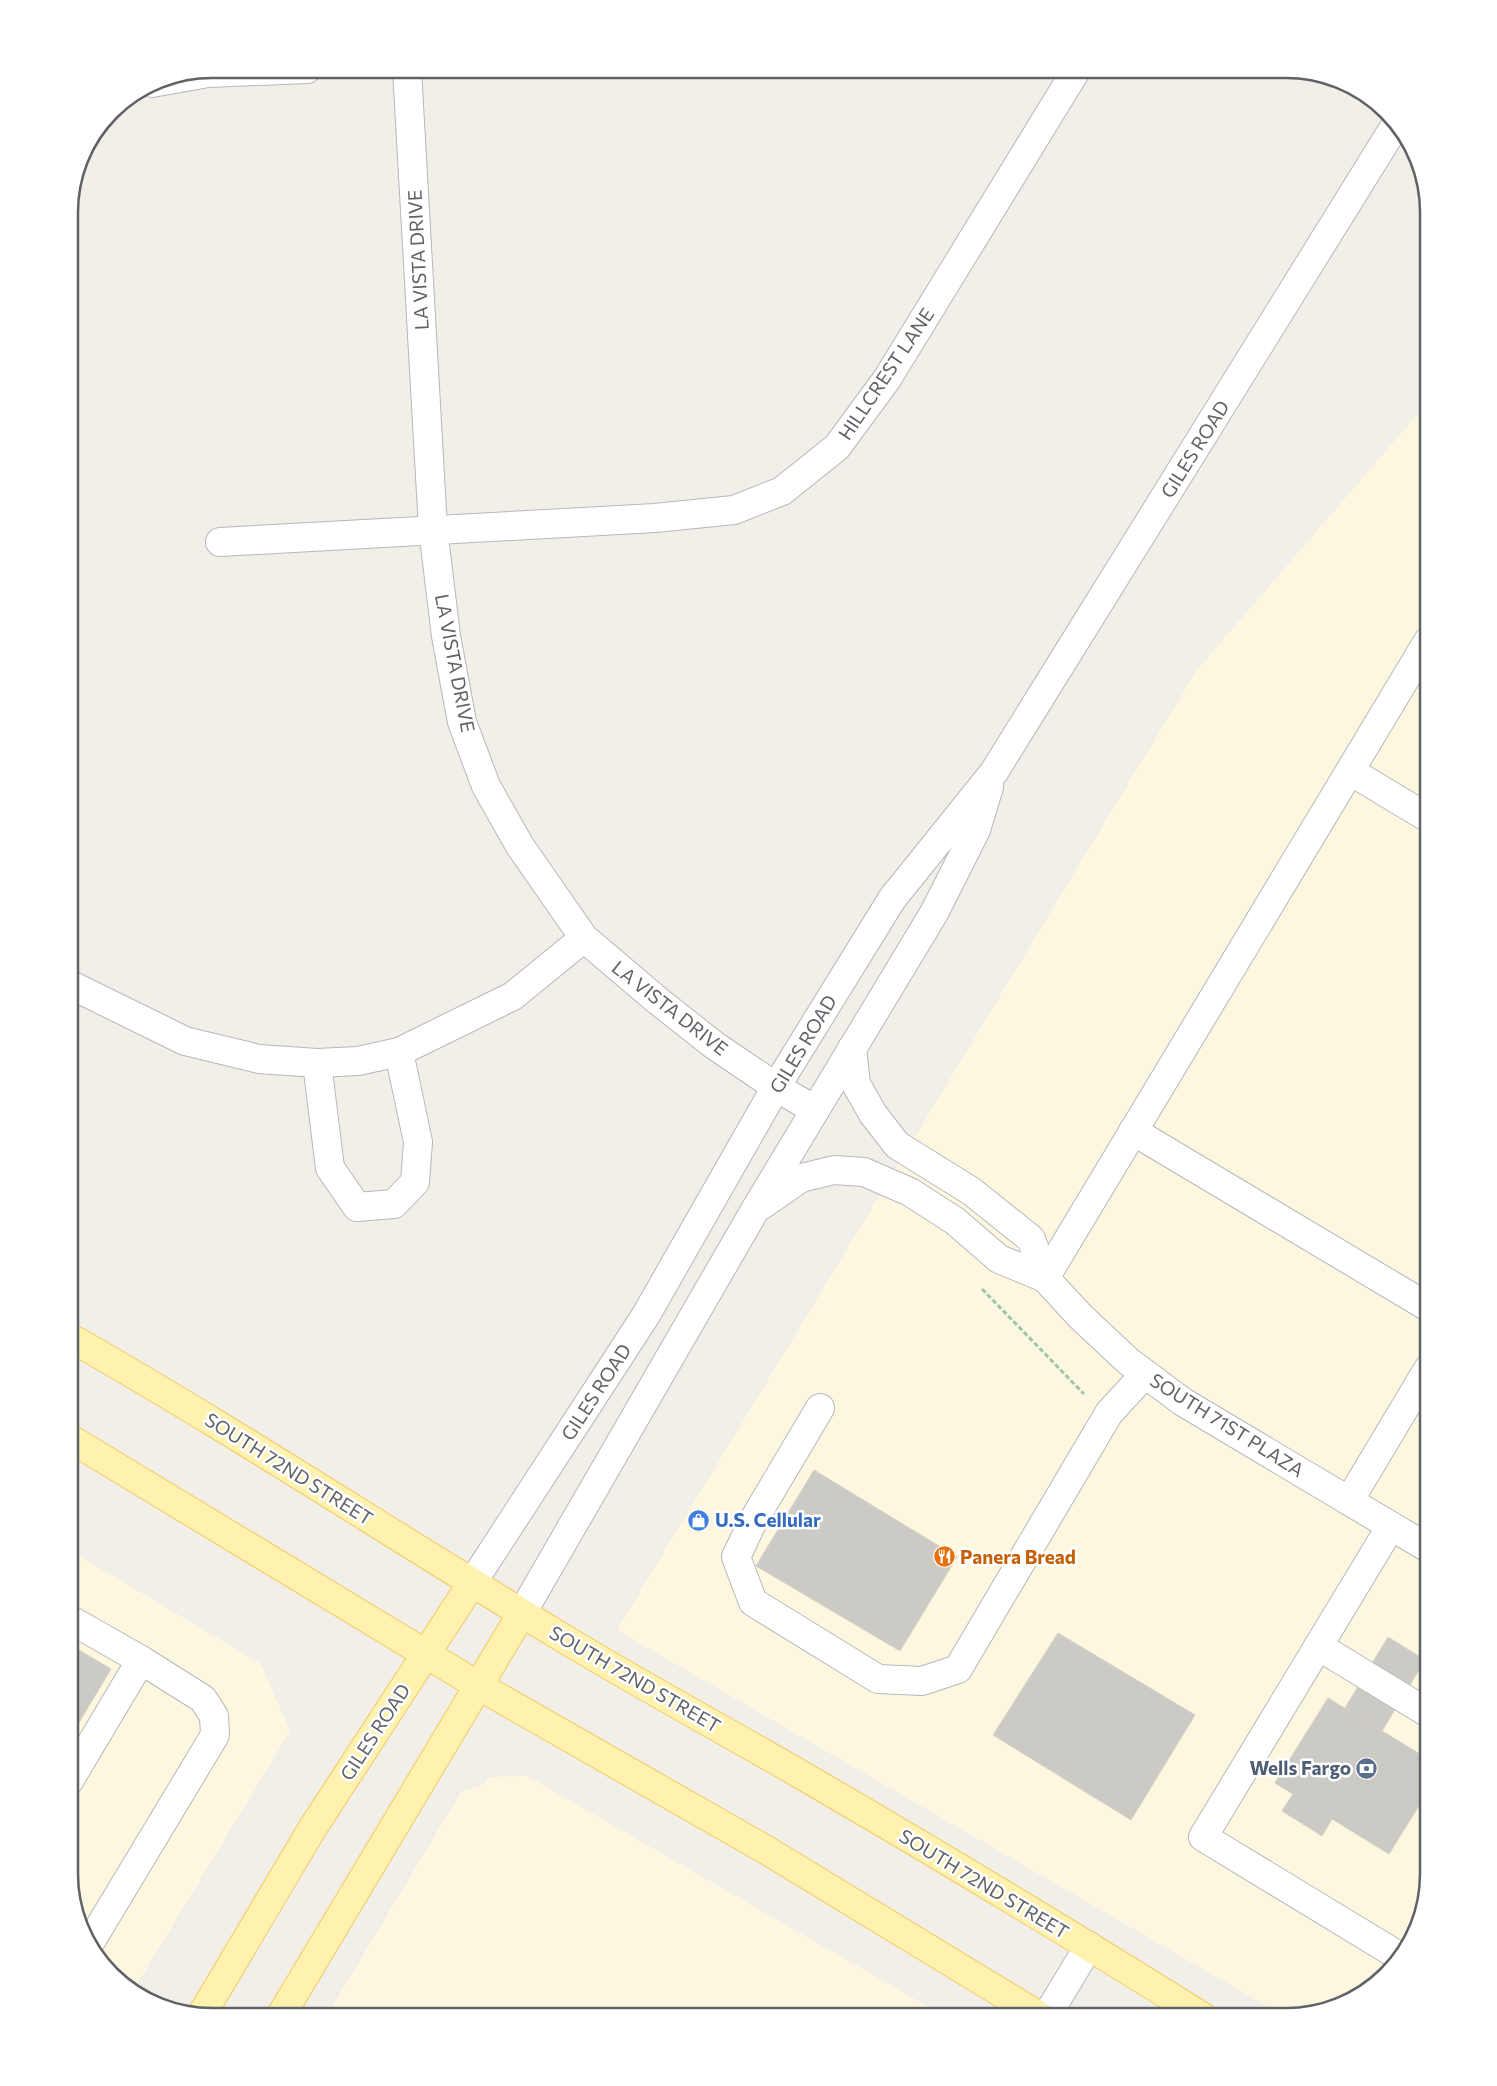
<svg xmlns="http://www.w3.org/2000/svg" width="1497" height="2086" viewBox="0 0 1497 2086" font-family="Commissioner,sans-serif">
<rect width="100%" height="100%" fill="#f1efe8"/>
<g fill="#fef7e0">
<path d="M1428,402V1875L1409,1946L1357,1998L1286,2017L617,1630L1197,670Z"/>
<path d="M69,1550L261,1664L290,1731L133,1991L88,1946L69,1874Z"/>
<path d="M527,1776L946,2017H326L461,1792L486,1783L488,1777Z"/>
</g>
<g fill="#cccac5" stroke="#d6d1c6">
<path d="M814,1470L957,1557L900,1651L756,1566Z"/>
<path d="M1058,1633L1195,1715L1131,1820L993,1735Z"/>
<path d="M1388,1637L1425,1660L1382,1731L1345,1708Z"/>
<path d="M69,1644L111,1669L69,1739Z"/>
<path d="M1328,1698L1428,1759V1791L1389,1854L1332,1819L1322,1836L1282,1811L1293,1794L1275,1783Z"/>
</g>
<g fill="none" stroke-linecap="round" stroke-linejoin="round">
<defs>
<g id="minor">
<path d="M407,69L433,529L446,636L462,722L486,786L520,846L584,938L657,1000L714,1045L776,1087L815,1110"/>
<path d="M152,83L208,73L307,69"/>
<path d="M220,542L655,518L734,510L782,491L837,447L887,379L1077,69"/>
<path d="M1350,771L1428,818"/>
<path d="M69,984L185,1041L259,1059L317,1063L358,1061L399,1052L513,996L584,938"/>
<path d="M852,1048L856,1084L873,1114L897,1145L971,1191L1031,1239L1045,1278L1080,1316L1128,1361L1183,1402L1428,1548"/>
<path d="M317,1063L330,1168L357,1207L394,1204L415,1182L418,1142L399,1052"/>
<path d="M1133,1131L1428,1307"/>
<path d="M762,1205L801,1178L834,1170L864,1172L910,1192L955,1221L999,1259L1045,1278"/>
<path d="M1045,1278L1428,641"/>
<path d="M820,1408L753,1521L736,1557L753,1602L878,1679L922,1681L958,1669L1109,1413L1145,1374"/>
<path d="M1349,1501L1428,1369"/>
<path d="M1391,1526L1203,1837L1399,1956"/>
<path d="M472,1583L646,1315L776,1087L892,899L994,772L1395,126"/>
<path d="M522,1613L755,1210L934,913L976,830L989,787"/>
<path d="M1318,1646L1428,1713"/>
<path d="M69,1781L141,1660L69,1619"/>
<path d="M88,1946L215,1735L214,1716L203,1699L141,1660"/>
<path d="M1046,2017L1089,1946"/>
</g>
<g id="major">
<path d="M69,1337C238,1433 401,1541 568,1641C646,1688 726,1731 805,1777C939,1855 1072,1935 1203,2017"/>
<path d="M69,1438L479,1686L768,1851L1041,2017"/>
<path d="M201,2016L312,1829L472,1583"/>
<path d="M280,2017L522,1613"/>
</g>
</defs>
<use href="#minor" stroke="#b5b8bc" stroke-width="30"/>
<use href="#major" stroke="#f2c960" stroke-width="30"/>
<path stroke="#9cc7a9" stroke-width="3" stroke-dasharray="5 2.5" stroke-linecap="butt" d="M982,1289L1084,1394"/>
<use href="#minor" stroke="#fff" stroke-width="28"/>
<use href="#major" stroke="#fff2af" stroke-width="28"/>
</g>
<defs>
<symbol id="shop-disc" viewBox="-11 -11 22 22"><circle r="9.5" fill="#3f7fe0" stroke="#fff"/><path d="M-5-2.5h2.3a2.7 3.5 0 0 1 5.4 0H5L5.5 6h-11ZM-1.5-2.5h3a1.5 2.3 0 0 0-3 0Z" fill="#fff"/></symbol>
<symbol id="restaurant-disc" viewBox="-11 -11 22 22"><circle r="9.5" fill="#e8710a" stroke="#fff"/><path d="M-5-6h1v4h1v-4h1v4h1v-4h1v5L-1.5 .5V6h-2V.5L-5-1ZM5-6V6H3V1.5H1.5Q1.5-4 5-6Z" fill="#fff"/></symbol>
<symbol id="bank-disc" viewBox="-11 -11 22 22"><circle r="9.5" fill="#5c6f8a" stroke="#fff"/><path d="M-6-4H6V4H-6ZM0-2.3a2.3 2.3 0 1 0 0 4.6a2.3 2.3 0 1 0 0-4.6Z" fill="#fff"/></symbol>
</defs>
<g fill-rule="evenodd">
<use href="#shop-disc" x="686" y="1508" width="25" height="25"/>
<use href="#restaurant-disc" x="932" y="1544" width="25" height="25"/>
<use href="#bank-disc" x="1354" y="1756" width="25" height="25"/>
</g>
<g text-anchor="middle" stroke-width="5" stroke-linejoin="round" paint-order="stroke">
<g font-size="19" fill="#5f6368" stroke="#fff">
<text transform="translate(418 260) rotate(-93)" y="7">LA VISTA DRIVE</text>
<text transform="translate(886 374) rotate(-56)" y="7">HILLCREST LANE</text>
<text transform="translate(1195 449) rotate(-58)" y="7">GILES ROAD</text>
<text transform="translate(455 663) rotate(79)" y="7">LA VISTA DRIVE</text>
<text transform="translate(670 1008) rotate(38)" y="7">LA VISTA DRIVE</text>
<text transform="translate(803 1044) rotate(-59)" y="7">GILES ROAD</text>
<text transform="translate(596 1392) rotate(-57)" y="7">GILES ROAD</text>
<text transform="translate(1227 1425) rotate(32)" y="7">SOUTH 71ST PLAZA</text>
<text transform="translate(289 1469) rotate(32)" y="7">SOUTH 72ND STREET</text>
<text transform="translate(635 1679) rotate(30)" y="7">SOUTH 72ND STREET</text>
<text transform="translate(375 1732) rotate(-57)" y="7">GILES ROAD</text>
<text transform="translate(984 1884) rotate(31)" y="7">SOUTH 72ND STREET</text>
</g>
<g font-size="19" font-weight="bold" fill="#366cbe" stroke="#fff" text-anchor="start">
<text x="715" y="1527">U.S. Cellular</text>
</g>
<g font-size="19" font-weight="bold" fill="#c56008" stroke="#fff" text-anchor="start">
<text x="960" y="1564">Panera Bread</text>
</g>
<g font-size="19" font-weight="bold" fill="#4e5e75" stroke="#fff" text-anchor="end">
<text x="1351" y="1775">Wells Fargo</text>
</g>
</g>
<path d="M0 0H1497V2086H0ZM212 78H1286A134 134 0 0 1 1420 212V1874A134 134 0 0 1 1286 2008H212A134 134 0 0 1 78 1874V212A134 134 0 0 1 212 78Z" fill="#fff" fill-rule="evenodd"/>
<path fill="none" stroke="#5f6368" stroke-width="2.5" d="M212 78H1286A134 134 0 0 1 1420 212V1874A134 134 0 0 1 1286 2008H212A134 134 0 0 1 78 1874V212A134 134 0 0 1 212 78Z"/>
</svg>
